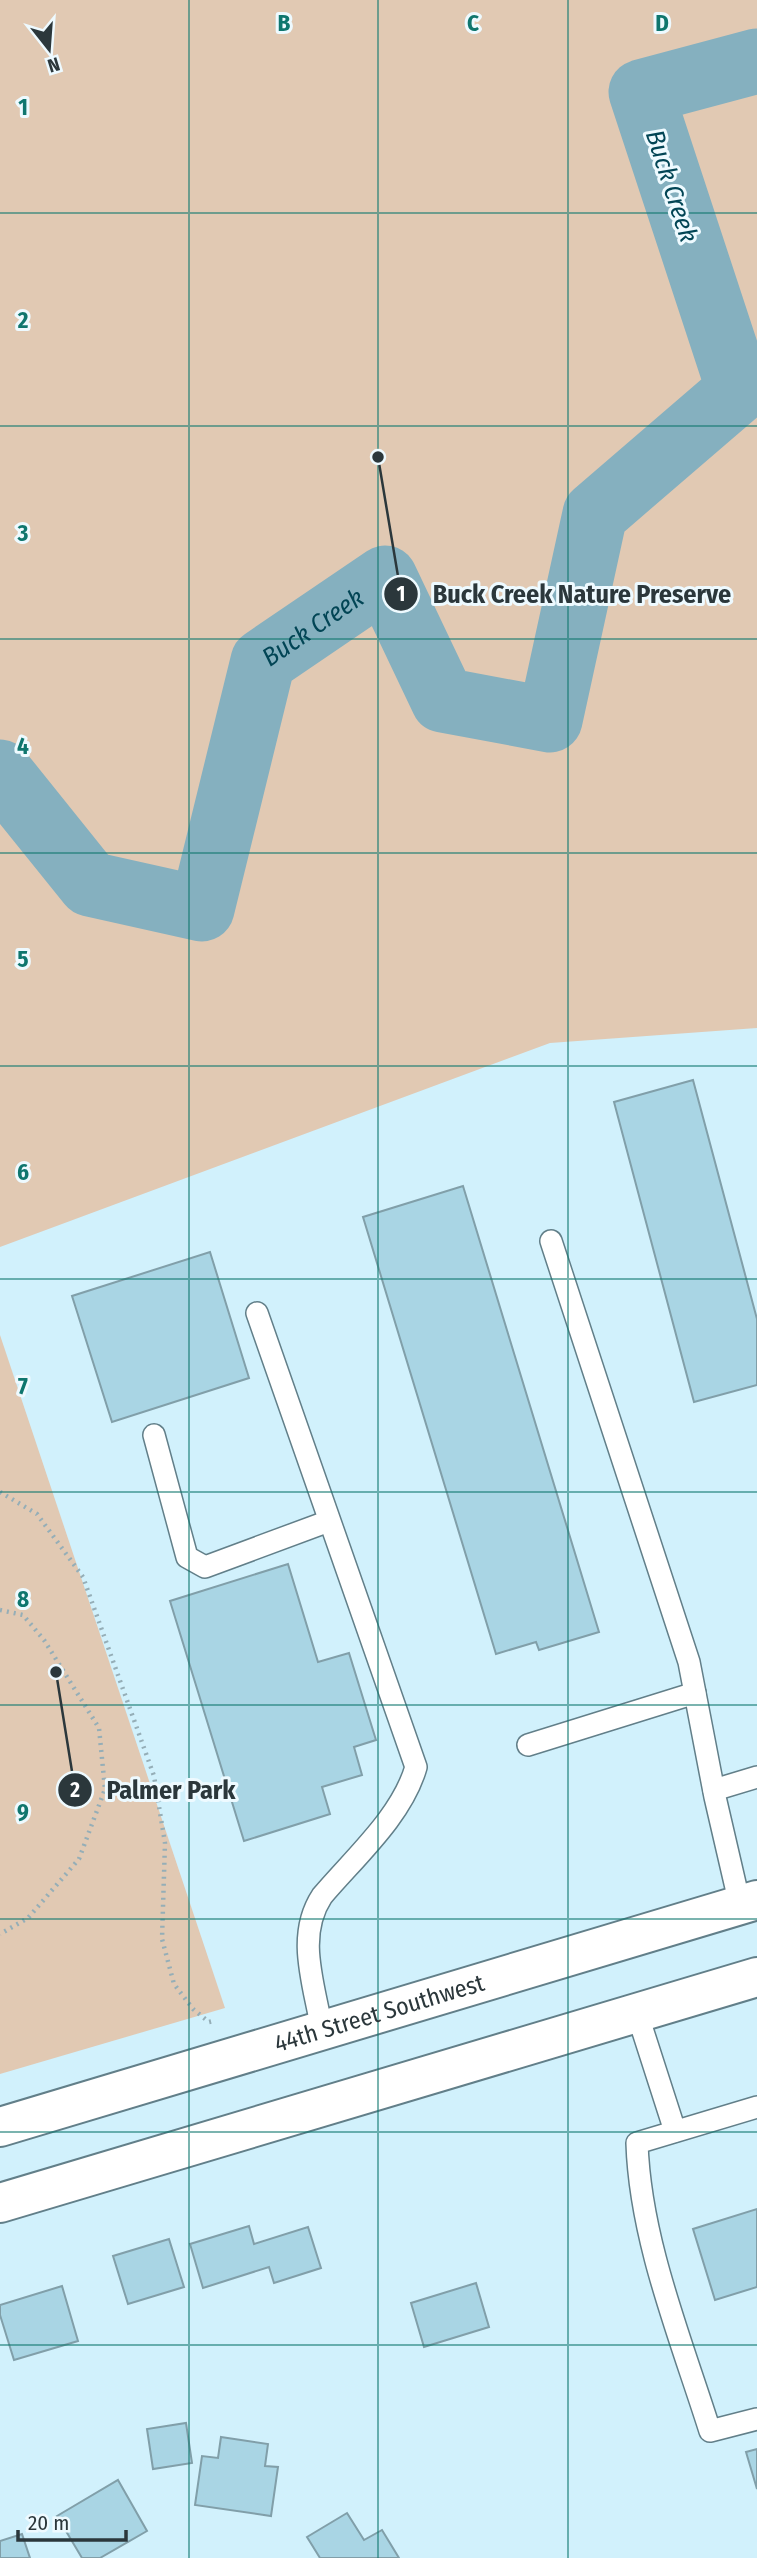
<svg xmlns="http://www.w3.org/2000/svg" width="757" height="2558" viewBox="0 0 757 2558" font-family="'Fira Sans Condensed',sans-serif">
<rect width="100%" height="100%" fill="#d1f1fc"/>
<g fill="#e1c9b3">
<path d="M0,0H757V1028L550,1043L0,1247Z"/>
<path d="M0,1335L225,2008L0,2074Z"/>
</g>
<g fill="none" stroke-linecap="round" stroke-linejoin="round">
<path stroke="#85b0bf" stroke-width="65" id="s1" d="M0,772L90,884L202,909L263,661L385,578L443,700L550,720L595,514L739,390L641,92L757,61"/>
</g>
<g fill="#a9d5e4" stroke="#819fa9" stroke-width="2">
<path d="M693,1080L757,1319V1385L694,1402L614,1102Z"/>
<path d="M463,1186L599,1632L539,1650L536,1642L496,1654L363,1217Z"/>
<path d="M210,1252L249,1378L112,1422L72,1296Z"/>
<path d="M288,1564L318,1662L349,1653L376,1740L354,1747L362,1775L322,1787L330,1814L244,1841L170,1601Z"/>
<path d="M757,2209V2287L715,2300L693,2229Z"/>
<path d="M249,2226L254,2244L308,2227L321,2268L274,2283L269,2267L203,2288L190,2244Z"/>
<path d="M169,2239L184,2287L128,2304L113,2256Z"/>
<path d="M476,2283L489,2327L424,2347L411,2303Z"/>
<path d="M62,2286L78,2341L14,2360L0,2315V2305Z"/>
<path d="M186,2423L192,2463L153,2469L147,2429Z"/>
<path d="M221,2437L268,2444L265,2466L278,2467L271,2516L195,2505L202,2456L218,2458Z"/>
<path d="M757,2449V2489L746,2452Z"/>
<path d="M118,2480L147,2531L100,2558H82L57,2516Z"/>
<path d="M347,2513L364,2540L382,2530L399,2558H320L307,2537Z"/>
<path d="M22,2534L30,2558H0V2541Z"/>
</g>
<g fill="none" stroke-linecap="round" stroke-linejoin="round">
<defs>
<g id="service">
<path d="M551,1241L689,1662L715,1797L740,1905"/>
<path d="M257,1313L416,1767C402,1816 355,1857 322,1896C295,1937 315,1986 322,2031"/>
<path d="M154,1435L187,1557L205,1567L329,1521"/>
<path d="M528,1745L695,1693"/>
<path d="M714,1790L757,1777"/>
<path d="M637,2013L675,2131"/>
<path d="M757,2107L637,2143C640,2240 681,2339 710,2431L757,2419"/>
</g>
<g id="primary">
<path id="s2" d="M0,2127L757,1900"/>
<path d="M0,2203L757,1977"/>
</g>
</defs>
<use href="#service" stroke="#627f89" stroke-width="24"/>
<use href="#primary" stroke="#627f89" stroke-width="42"/>
<g stroke="#95aeb7" stroke-width="4.5" stroke-dasharray="2 5" stroke-linecap="butt">
<path d="M0,1492L37,1514L83,1577L154,1776L165,1843L162,1939L174,1984L193,2009L209,2022L213,2021"/>
<path d="M0,1610L23,1615L44,1640L99,1728L105,1789L79,1859L28,1918L0,1934"/>
</g>
<use href="#service" stroke="#fff" stroke-width="21"/>
<use href="#primary" stroke="#fff" stroke-width="38"/>
</g>
<path fill="none" stroke="#0f766e" stroke-width="2" stroke-opacity="0.55" d="M189,0V2558M378,0V2558M568,0V2558M0,213H757M0,426H757M0,639H757M0,853H757M0,1066H757M0,1279H757M0,1492H757M0,1705H757M0,1919H757M0,2132H757M0,2345H757"/>
<g text-anchor="middle" stroke-width="6" stroke-linejoin="round" paint-order="stroke">
<g font-size="24" fill="#2b373b" stroke="#eefaff">
<text dy="8" stroke="none"><textPath href="#s2" startOffset="396">44th Street Southwest</textPath></text>
</g>
<g font-size="26" font-style="italic" fill="#024555" stroke="#eefaff">
<text transform="translate(672 186) rotate(72)" y="9">Buck Creek</text>
<text dy="9" stroke="none"><textPath href="#s1" startOffset="574">Buck Creek</textPath></text>
</g>
</g>
<g font-size="23" text-anchor="middle" font-weight="bold" fill="#0f766e" stroke="#eefaff" stroke-width="6" stroke-linejoin="round" paint-order="stroke">
<text x="284" y="31">B</text>
<text x="473" y="31">C</text>
<text x="662" y="31">D</text>
<text x="23" y="115">1</text>
<text x="23" y="328">2</text>
<text x="23" y="541">3</text>
<text x="23" y="754">4</text>
<text x="23" y="967">5</text>
<text x="23" y="1180">6</text>
<text x="23" y="1394">7</text>
<text x="23" y="1607">8</text>
<text x="23" y="1820">9</text>
</g>
<path fill="none" stroke="#2b373b" stroke-width="2.5" d="M378 457L401 594M56 1672L75 1790"/>
<g fill="#2b373b" stroke="#eefaff" stroke-width="2.5">
<circle cx="378" cy="457" r="7"/>
<circle cx="56" cy="1672" r="7"/>
<circle cx="401" cy="594" r="18"/>
<circle cx="75" cy="1790" r="18"/>
</g>
<g font-size="21" text-anchor="middle" font-weight="bold" fill="#fff">
<text x="401" y="601">1</text>
<text x="75" y="1797">2</text>
</g>
<g font-size="26" text-anchor="middle" font-weight="bold" fill="#2b373b" stroke="#eefaff" stroke-width="6" stroke-linejoin="round" paint-order="stroke">
<text x="582" y="603">Buck Creek Nature Preserve</text>
<text x="171" y="1799">Palmer Park</text>
</g>
<g transform="translate(49 49) rotate(163)" stroke="#eefaff" stroke-width="5" paint-order="stroke">
<path d="M0-5L12 26L0 18L-12 26Z" fill="#2b373b"/>
<text y="-10" font-size="19" font-weight="bold" text-anchor="middle" fill="#2b373b">N</text>
</g>
<path d="M18 2530v10h108v-10" fill="none" stroke="#2b373b" stroke-width="3.5"/>
<text x="28" y="2530" font-size="21" fill="#2b373b" stroke="#eefaff" stroke-width="5" paint-order="stroke">20 m</text>
</svg>
